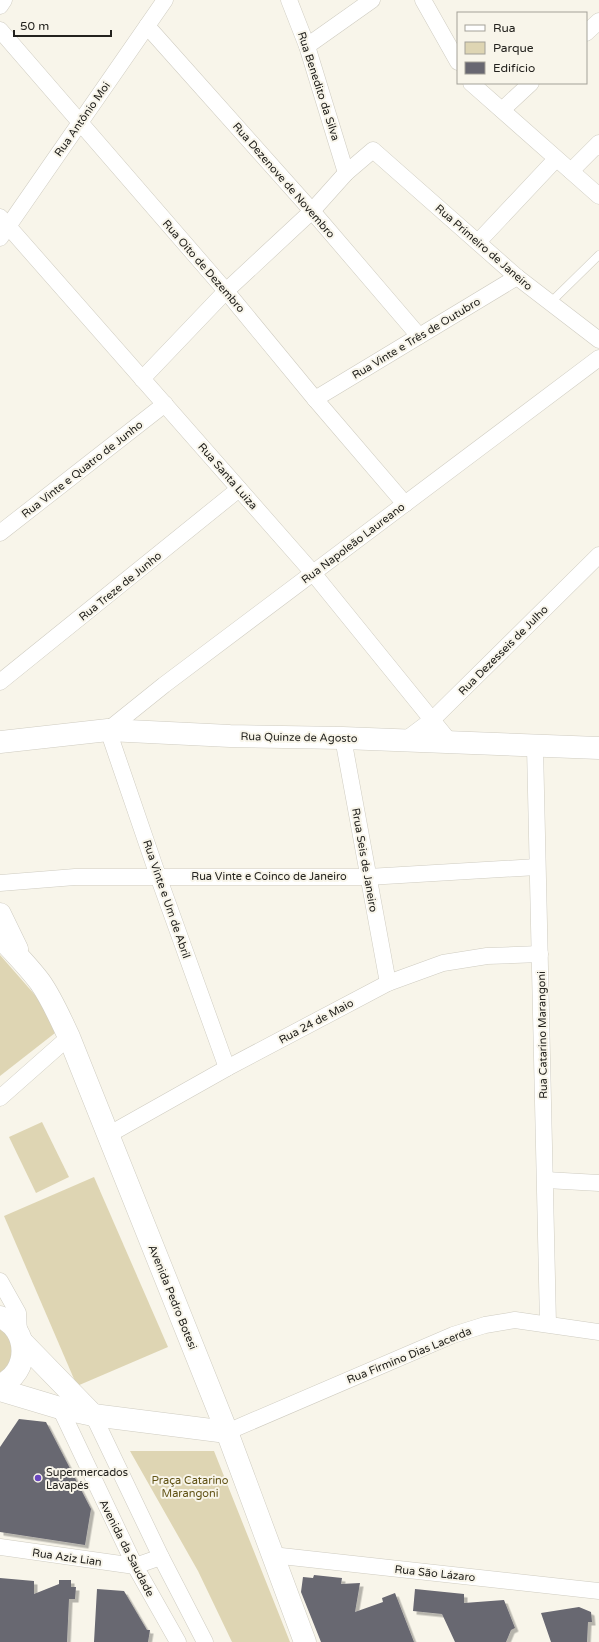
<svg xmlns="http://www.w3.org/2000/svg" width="599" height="1642" viewBox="0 0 599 1642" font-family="'Varela Round',sans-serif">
<defs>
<filter id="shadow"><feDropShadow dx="3.5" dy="3.5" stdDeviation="0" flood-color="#0004"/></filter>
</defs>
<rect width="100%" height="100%" fill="#f8f5ea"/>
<g fill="#ded5b3">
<path d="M0,955L49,1011L55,1033L0,1076Z"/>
<path d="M42,1122L69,1177L36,1193L9,1137Z"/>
<path d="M94,1177L168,1347L77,1386L4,1216Z"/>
<path d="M0,1325L18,1347L0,1378Z"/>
<path d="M130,1451H214L290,1642H232L198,1571Z"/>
</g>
<g fill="#686771" filter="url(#shadow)">
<path d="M19,1419L46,1422L91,1509L85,1545L0,1532V1447Z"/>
<path d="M314,1575L342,1578L341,1584L360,1583L355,1612L383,1602L382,1598L395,1593L414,1642H321L301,1592L303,1577L313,1578Z"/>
<path d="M0,1578L34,1581V1594L59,1584V1580H71V1587H76L75,1599H69L67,1642H0Z"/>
<path d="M97,1589L124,1591L147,1630H150L148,1642H94Z"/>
<path d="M415,1589L464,1594V1603L504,1600L515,1628L511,1630L506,1642H455L442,1614L413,1611Z"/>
<path d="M579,1607L591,1612L592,1622H588L587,1642H551L541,1613Z"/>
</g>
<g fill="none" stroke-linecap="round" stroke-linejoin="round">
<defs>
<path id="lane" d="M551,302L599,255"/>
<g id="street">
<path d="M289,0L307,46L346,173"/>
<path d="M423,0L458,62"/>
<path d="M0,6L4,0"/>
<path d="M147,26L312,211L419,336"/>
<path d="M0,30L226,291L315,399L405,504"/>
<path d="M586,33L599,21"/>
<path d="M307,46L372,0"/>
<path d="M471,83L599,196"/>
<path d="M502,110L531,83"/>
<path d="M571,171L599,143"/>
<path d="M0,217L313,573L450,742"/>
<path d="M0,238L165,0"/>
<path d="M478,242L556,159"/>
<path d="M142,379L226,291L312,211L346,173L373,150L517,277L599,340"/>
<path d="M315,399L517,277"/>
<path d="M0,533L165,404"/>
<path d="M0,682L239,489"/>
<path d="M343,738L388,983"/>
<path d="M404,741L432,720L599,555"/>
<path d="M535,747L548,1324"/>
<path d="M0,883L75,877H368L537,867"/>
<path d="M227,1068L158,876L108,730L164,685L599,358"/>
<path d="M0,1098L69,1037"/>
<path d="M108,1135L227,1068L388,983L443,963L487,956L540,954"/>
<path d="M546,1180L599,1183"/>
<path d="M0,1281L18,1313L19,1334"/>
<path d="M60,1408L135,1566L178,1642"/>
<path d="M93,1415L161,1557L205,1642"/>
<path d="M227,1432L453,1335L485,1325L515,1320L599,1332"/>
<path d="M0,1547L135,1566L161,1557"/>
<path d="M272,1555L599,1591"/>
</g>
<g id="secondary">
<path d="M0,914L17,949"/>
<path d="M0,937C14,952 28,966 40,982C52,999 60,1018 69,1037L227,1432L305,1642"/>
<path d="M0,1317C30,1329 30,1373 0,1385"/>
<path d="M22,1342L93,1415"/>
<path d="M0,1390L60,1408L93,1415L227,1432"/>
</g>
<path id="primary" d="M0,742L108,730L230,736L343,738L599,748"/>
</defs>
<use href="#lane" stroke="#cfccc1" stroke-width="9"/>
<use href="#street" stroke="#cfccc1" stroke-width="17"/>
<use href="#secondary" stroke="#cfccc1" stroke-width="23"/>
<use href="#primary" stroke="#cfccc1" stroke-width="23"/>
<use href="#lane" stroke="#fff" stroke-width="8"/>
<use href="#street" stroke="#fff" stroke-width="16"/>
<use href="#secondary" stroke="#fff" stroke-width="22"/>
<use href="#primary" stroke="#fff" stroke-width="22"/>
</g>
<circle fill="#6a47bf" stroke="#f8f5ea" stroke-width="1.5" cx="38" cy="1478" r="4"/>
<g text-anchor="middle" stroke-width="4" stroke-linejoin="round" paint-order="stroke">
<g font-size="11" fill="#23221e" stroke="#f8f5ea">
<text transform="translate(319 86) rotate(72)" y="4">Rua Benedito da Silva</text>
<text transform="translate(82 119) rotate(-55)" y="4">Rua Antônio Moi</text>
<text transform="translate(284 180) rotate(49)" y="4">Rua Dezenove de Novembro</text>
<text transform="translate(484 247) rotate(41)" y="4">Rua Primeiro de Janeiro</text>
<text transform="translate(204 266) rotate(49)" y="4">Rua Oito de Dezembro</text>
<text transform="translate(416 338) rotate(-31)" y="4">Rua Vinte e Três de Outubro</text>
<text transform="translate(82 469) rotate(-38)" y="4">Rua Vinte e Quatro de Junho</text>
<text transform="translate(228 476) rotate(49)" y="4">Rua Santa Luiza</text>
<text transform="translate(353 543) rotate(-37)" y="4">Rua Napoleão Laureano</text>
<text transform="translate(120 586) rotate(-39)" y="4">Rua Treze de Junho</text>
<text transform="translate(503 650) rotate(-45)" y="4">Rua Dezesseis de Julho</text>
<text transform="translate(299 737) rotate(1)" y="4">Rua Quinze de Agosto</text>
<text transform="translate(365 860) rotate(80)" y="4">Rrua Seis de Janeiro</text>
<text x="269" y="880">Rua Vinte e Coinco de Janeiro</text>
<text transform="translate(167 899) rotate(71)" y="4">Rua Vinte e Um de Abril</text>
<text transform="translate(316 1021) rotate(-28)" y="4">Rua 24 de Maio</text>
<text transform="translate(542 1035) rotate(-91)" y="4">Rua Catarino Marangoni</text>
<text transform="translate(173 1297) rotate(68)" y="4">Avenida Pedro Botesi</text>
<text transform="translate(409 1355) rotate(-22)" y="4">Rua Firmino Dias Lacerda</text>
<text transform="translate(127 1548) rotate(63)" y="4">Avenida da Saudade</text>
<text transform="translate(67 1557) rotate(8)" y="4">Rua Aziz Lian</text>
<text transform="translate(435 1573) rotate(6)" y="4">Rua São Lázaro</text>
</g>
<g font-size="11" fill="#23221e" stroke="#f8f5ea" text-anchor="start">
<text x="46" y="1476">Supermercados<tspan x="46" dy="13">Lavapés</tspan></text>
</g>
<g font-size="11" fill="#605215" stroke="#f8f5ea">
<text x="190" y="1484">Praça Catarino<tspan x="190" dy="13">Marangoni</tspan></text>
</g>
</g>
<rect x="457" y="12" width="130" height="72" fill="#f8f5ea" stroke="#a3a198"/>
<rect x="465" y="25" width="20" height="6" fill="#ffffff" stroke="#a3a198"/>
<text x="493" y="32" font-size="12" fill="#23221e">Rua</text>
<rect x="465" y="42" width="20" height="12" fill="#ded5b3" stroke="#a3a198"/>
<text x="493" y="52" font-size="12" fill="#23221e">Parque</text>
<rect x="465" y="62" width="20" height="12" fill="#686771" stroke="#a3a198"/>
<text x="493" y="72" font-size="12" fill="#23221e">Edifício</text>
<path d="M14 30v6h97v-6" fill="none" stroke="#23221e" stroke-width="2"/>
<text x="20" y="30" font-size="12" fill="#23221e" stroke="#f8f5ea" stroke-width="3" paint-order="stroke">50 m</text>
</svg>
